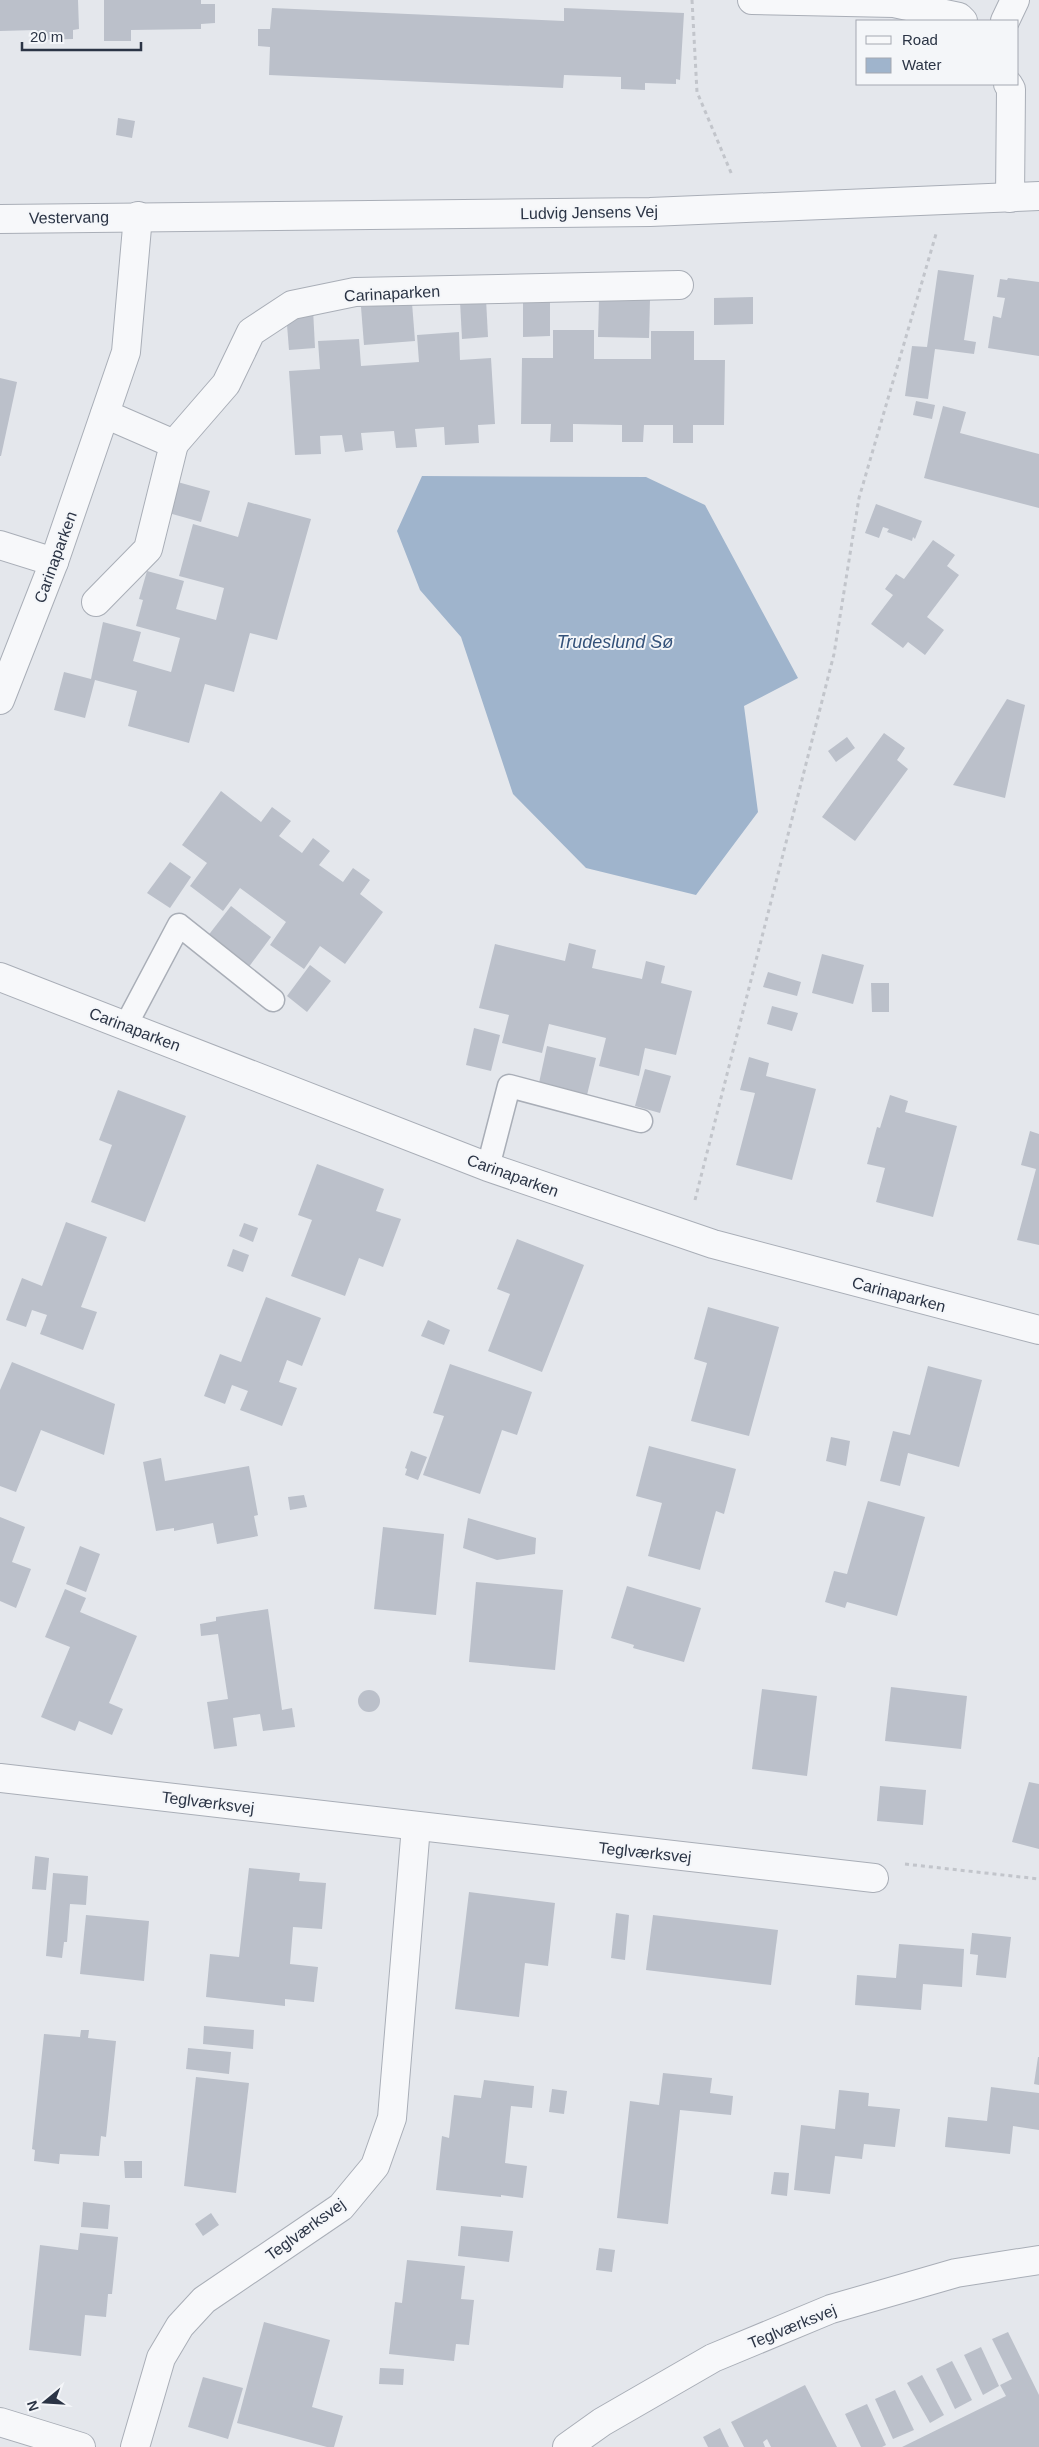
<svg xmlns="http://www.w3.org/2000/svg" width="1039" height="2447" viewBox="0 0 1039 2447" font-family="Helvetica,sans-serif">
<rect width="100%" height="100%" fill="#e4e7ec"/>
<path fill="#9fb4cc" d="M422,476L646,477L705,505L798,678L744,706L758,812L696,895L586,868L513,794L461,637L420,590L397,531Z"/>
<g fill="#bbc0ca">
<path d="M0,0H78L79,29L73,30V39L36,40V30L0,31Z"/>
<path d="M104,0H201V4H215V23L201,24V29L131,30V41H104Z"/>
<path d="M272,8L564,21V8L684,13L680,80L676,79V84L645,83V90L621,89V77L564,75L563,88L269,75L270,47L258,46V29H270Z"/>
<path d="M118,118L135,121L132,138L116,135Z"/>
<path d="M938,270L974,275L964,340L976,342L974,354L935,349L928,399L905,396L912,346L927,347Z"/>
<path d="M1008,278L1039,282V356L988,348L993,316L1001,318L1005,298L997,297L1000,279L1007,280Z"/>
<path d="M753,297V324L714,325V298Z"/>
<path d="M523,298H550V336L523,337Z"/>
<path d="M486,299L488,337L462,339L460,301Z"/>
<path d="M599,299L650,300L649,338L598,337Z"/>
<path d="M412,303L415,341L364,345L361,307Z"/>
<path d="M313,309L315,348L289,350L286,312Z"/>
<path d="M553,330H594V359H651V331H694V360H725L724,425H693V443H673V425H644L643,442H622V425L573,424V442H550L551,424H521L522,358H553Z"/>
<path d="M459,332L460,360L491,358L495,424L478,425L479,443L445,445L444,427L415,429L417,447L396,448L394,431L361,433L363,450L345,452L342,435L320,436L321,454L295,455L289,371L320,369L318,341L359,339L361,366L419,362L417,335Z"/>
<path d="M0,378L17,382L1,456H0Z"/>
<path d="M916,401L935,405L932,419L913,415Z"/>
<path d="M943,406L966,412L960,433L1039,454V508L924,478Z"/>
<path d="M174,481L210,491L201,522L165,512Z"/>
<path d="M248,502L311,519L277,640L250,633L234,692L205,684L189,743L128,726L137,691L95,680L85,718L54,710L64,672L91,679L103,622L141,632L133,661L171,672L180,638L136,626L143,600L139,599L147,571L184,581L176,609L216,620L224,588L179,576L193,524L238,537Z"/>
<path d="M876,504L922,521L915,539L913,537L912,541L887,532L889,529L883,527L879,538L865,533Z"/>
<path d="M933,540L955,555L947,566L959,575L927,617L944,630L925,655L908,642L903,648L871,624L893,595L885,589L896,574L904,579Z"/>
<path d="M1007,699L1025,705L1005,798L953,785Z"/>
<path d="M884,733L905,748L897,760L908,769L855,841L822,817Z"/>
<path d="M847,737L855,748L836,762L828,751Z"/>
<path d="M221,791L261,822L272,807L291,821L279,836L302,853L313,838L330,851L319,865L343,882L353,868L370,880L360,894L383,912L345,964L320,946L304,969L270,945L286,922L240,888L223,911L190,886L207,863L182,845Z"/>
<path d="M170,862L191,877L170,908L147,893Z"/>
<path d="M231,906L271,937L248,968L207,937Z"/>
<path d="M569,943L596,950L592,968L642,979L646,961L665,966L661,983L692,991L676,1055L645,1048L639,1076L599,1066L606,1038L549,1024L542,1053L502,1043L509,1015L479,1008L495,944L565,961Z"/>
<path d="M822,954L864,965L853,1004L812,993Z"/>
<path d="M310,965L331,981L307,1012L287,996Z"/>
<path d="M768,972L801,982L797,996L763,987Z"/>
<path d="M871,983H889V1012H872Z"/>
<path d="M772,1006L798,1013L792,1031L767,1024Z"/>
<path d="M474,1028L500,1035L491,1071L466,1065Z"/>
<path d="M547,1046L596,1058L587,1095L539,1083Z"/>
<path d="M749,1057L769,1063L766,1076L816,1089L792,1180L736,1165L755,1093L740,1090Z"/>
<path d="M645,1069L671,1076L660,1113L635,1106Z"/>
<path d="M118,1090L186,1116L145,1222L91,1202L112,1145L99,1140Z"/>
<path d="M890,1095L908,1101L905,1112L957,1126L933,1217L876,1202L885,1168L867,1164L877,1127L880,1128Z"/>
<path d="M1030,1131L1039,1134V1245L1017,1240L1036,1169L1021,1165Z"/>
<path d="M317,1164L384,1189L376,1211L401,1219L383,1267L359,1258L345,1296L291,1276L312,1220L298,1215Z"/>
<path d="M66,1222L107,1237L81,1307L97,1312L83,1350L40,1334L47,1315L32,1310L26,1327L6,1320L22,1278L42,1286Z"/>
<path d="M244,1223L258,1228L253,1242L239,1236Z"/>
<path d="M517,1239L584,1265L542,1372L488,1351L510,1294L497,1289Z"/>
<path d="M233,1249L249,1255L243,1272L227,1266Z"/>
<path d="M266,1297L321,1318L302,1366L287,1360L279,1382L297,1388L282,1426L240,1410L248,1391L232,1385L225,1404L204,1396L220,1354L241,1362Z"/>
<path d="M708,1307L779,1327L749,1436L691,1421L707,1363L694,1359Z"/>
<path d="M428,1320L450,1330L444,1345L421,1336Z"/>
<path d="M12,1362L115,1404L104,1455L41,1430L16,1492L0,1486V1390Z"/>
<path d="M450,1364L532,1392L517,1435L502,1430L480,1494L423,1475L444,1416L433,1413Z"/>
<path d="M928,1366L982,1380L959,1467L908,1453L900,1486L880,1481L893,1431L910,1435Z"/>
<path d="M831,1437L850,1441L846,1466L826,1461Z"/>
<path d="M649,1446L736,1469L724,1514L716,1511L700,1570L648,1556L662,1503L636,1496Z"/>
<path d="M411,1451L427,1457L418,1480L405,1475L407,1469L405,1468Z"/>
<path d="M161,1458L165,1481L249,1466L258,1515L254,1516L258,1536L217,1544L213,1523L174,1531V1528L156,1531L143,1462Z"/>
<path d="M304,1495L307,1507L290,1510L288,1497Z"/>
<path d="M868,1501L925,1517L897,1616L847,1602L845,1608L825,1602L834,1571L847,1574Z"/>
<path d="M0,1517L25,1527L12,1562L31,1569L16,1608L0,1601Z"/>
<path d="M468,1518L536,1538L535,1554L497,1560L463,1548Z"/>
<path d="M383,1527L444,1534L436,1615L374,1609Z"/>
<path d="M80,1546L100,1554L86,1592L66,1584Z"/>
<path d="M476,1582L563,1590L555,1670L469,1662Z"/>
<path d="M627,1586L701,1608L684,1662L633,1648L634,1645L611,1638Z"/>
<path d="M65,1589L86,1598L80,1612L137,1636L109,1703L123,1709L112,1735L79,1721L75,1731L41,1717L70,1647L45,1637Z"/>
<path d="M268,1609L282,1710L292,1708L295,1727L263,1731L260,1714L233,1718L237,1746L214,1749L207,1702L228,1699L218,1634L201,1636L200,1624L216,1621V1617Z"/>
<path d="M891,1687L967,1696L961,1749L885,1741Z"/>
<path d="M762,1689L817,1696L807,1776L752,1769Z"/>
<circle cx="369" cy="1701" r="11"/>
<path d="M1029,1782L1039,1784V1849L1012,1842Z"/>
<path d="M880,1786L926,1790L923,1825L877,1821Z"/>
<path d="M35,1856L49,1858L46,1890L32,1889Z"/>
<path d="M249,1868L300,1873L299,1881L326,1883L322,1929L293,1927L290,1964L318,1967L314,2002L285,1999V2006L206,1997L210,1954L239,1957Z"/>
<path d="M53,1873L88,1876L86,1905L70,1904L67,1942H64L62,1958L46,1956Z"/>
<path d="M469,1892L555,1903L548,1966L525,1963L519,2017L455,2009Z"/>
<path d="M616,1913L629,1915L625,1960L611,1958Z"/>
<path d="M86,1915L149,1921L144,1981L80,1974Z"/>
<path d="M653,1915L778,1930L771,1985L646,1970Z"/>
<path d="M972,1933L1011,1937L1006,1978L976,1975L978,1955L970,1954Z"/>
<path d="M899,1944L964,1949L962,1987L923,1984L921,2010L855,2005L857,1975L896,1978Z"/>
<path d="M204,2026L254,2030L253,2049L203,2044Z"/>
<path d="M81,2030H89L88,2038L116,2041L106,2137L101,2136L99,2156L60,2154L59,2164L34,2161L35,2150L32,2149L44,2034L80,2037Z"/>
<path d="M188,2048L231,2052L229,2074L186,2069Z"/>
<path d="M1038,2057H1039V2085L1034,2084Z"/>
<path d="M663,2073L712,2078L710,2093L733,2096L731,2115L680,2110L668,2224L617,2218L630,2101L659,2105Z"/>
<path d="M196,2077L249,2083L236,2193L184,2186Z"/>
<path d="M484,2080L534,2086L532,2108L511,2106L505,2163L527,2166L523,2198L501,2195V2197L436,2190L442,2136L449,2138L454,2095L481,2098Z"/>
<path d="M991,2087L1039,2093V2130L1013,2126L1010,2154L945,2147L948,2117L987,2121Z"/>
<path d="M552,2089L567,2091L564,2114L549,2112Z"/>
<path d="M839,2090L869,2093L868,2106L900,2109L895,2147L864,2144L862,2159L835,2156L830,2194L794,2190L801,2125L835,2129Z"/>
<path d="M124,2161H142V2178H125Z"/>
<path d="M774,2172L789,2173L787,2196L771,2194Z"/>
<path d="M83,2202L110,2205L108,2229L81,2227Z"/>
<path d="M211,2213L219,2225L203,2236L195,2224Z"/>
<path d="M461,2226L513,2231L509,2262L458,2256Z"/>
<path d="M80,2233L118,2237L112,2294H108L106,2317L85,2315L81,2356L29,2350L40,2245L78,2250Z"/>
<path d="M599,2248L615,2250L612,2272L596,2270Z"/>
<path d="M407,2260L465,2266L461,2299L474,2300L469,2345L456,2344L454,2361L389,2354L395,2302L402,2303Z"/>
<path d="M264,2322L330,2340L312,2407L343,2416L334,2447H327L237,2423Z"/>
<path d="M1008,2332L1039,2395V2447H902L1006,2396L1000,2385L1012,2379L992,2339Z"/>
<path d="M981,2347L999,2386L983,2395L964,2355Z"/>
<path d="M952,2361L972,2400L955,2409L936,2369Z"/>
<path d="M380,2368L404,2369L403,2385L379,2384Z"/>
<path d="M922,2375L944,2415L930,2423L907,2383Z"/>
<path d="M203,2377L243,2388L228,2439L188,2427Z"/>
<path d="M805,2385L837,2447H771L767,2439L763,2442L765,2447H744L731,2422Z"/>
<path d="M895,2390L914,2430L893,2439L875,2399Z"/>
<path d="M867,2404L886,2445L882,2447H861L845,2414Z"/>
<path d="M720,2428L729,2447H708L703,2437Z"/>
</g>
<g fill="none" stroke-linecap="round" stroke-linejoin="round">
<defs>
<g id="service">
<path d="M126,1025L179,925L273,1000"/>
<path d="M488,1167L509,1086L641,1121"/>
</g>
<g id="minor">
<path d="M752,0L894,3L959,17L963,21"/>
<path d="M1005,21L1015,0"/>
<path d="M1008,84L1011,89L1010,198"/>
<path d="M174,444L226,384L251,332L292,305L355,292L679,285"/>
<path d="M0,545L54,562"/>
<path d="M96,602L148,549L174,444L105,414"/>
<path d="M0,700L54,562L126,352L138,216"/>
<path d="M0,977L488,1167L713,1244L1039,1330"/>
<path d="M0,1778L874,1878"/>
<path d="M0,2422L81,2447"/>
<path d="M135,2447L161,2358L180,2326L204,2300L341,2207L375,2166L392,2118L416,1826"/>
<path d="M567,2447L602,2422L713,2358L831,2309L956,2273L1039,2260"/>
</g>
<path id="tertiary" d="M0,219L650,212L1039,196"/>
</defs>
<use href="#service" stroke="#a9aeb7" stroke-width="25"/>
<use href="#minor" stroke="#a9aeb7" stroke-width="30"/>
<use href="#tertiary" stroke="#a9aeb7" stroke-width="30"/>
<g stroke="#c2c5cb" stroke-width="3" stroke-dasharray="4 4" stroke-linecap="butt">
<path d="M692,0L697,92L732,175"/>
<path d="M695,1200L834,654L859,498L936,234"/>
<path d="M905,1864L1039,1879"/>
</g>
<use href="#service" stroke="#f7f8fa" stroke-width="22"/>
<use href="#minor" stroke="#f7f8fa" stroke-width="28"/>
<use href="#tertiary" stroke="#f7f8fa" stroke-width="28"/>
</g>
<g text-anchor="middle" stroke-width="4" stroke-linejoin="round" paint-order="stroke">
<g font-size="16" fill="#2b3445" stroke="#f4f6f9">
<text transform="translate(589 212) rotate(-1)" y="6">Ludvig Jensens Vej</text>
<text transform="translate(69 217) rotate(-1)" y="6">Vestervang</text>
<text transform="translate(392 293) rotate(-3)" y="6">Carinaparken</text>
<text transform="translate(55 557) rotate(-70)" y="6">Carinaparken</text>
<text transform="translate(135 1029) rotate(21)" y="6">Carinaparken</text>
<text transform="translate(513 1175) rotate(20)" y="6">Carinaparken</text>
<text transform="translate(899 1294) rotate(15)" y="6">Carinaparken</text>
<text transform="translate(208 1802) rotate(7)" y="6">Teglværksvej</text>
<text transform="translate(645 1852) rotate(6)" y="6">Teglværksvej</text>
<text transform="translate(305 2229) rotate(-36)" y="6">Teglværksvej</text>
<text transform="translate(792 2326) rotate(-22)" y="6">Teglværksvej</text>
</g>
<g font-size="18" font-style="italic" fill="#34527a" stroke="#f4f6f9">
<text x="615" y="648">Trudeslund Sø</text>
</g>
</g>
<rect x="856" y="20" width="162" height="65" fill="#f4f6f9" stroke="#a4a8b1"/>
<rect x="866" y="36" width="25" height="8" fill="#f7f8fa" stroke="#a4a8b1"/>
<text x="902" y="45" font-size="15" fill="#2b3445">Road</text>
<rect x="866" y="58" width="25" height="15" fill="#9fb4cc" stroke="#a4a8b1"/>
<text x="902" y="70" font-size="15" fill="#2b3445">Water</text>
<g transform="translate(45 2402) rotate(252)" stroke="#f4f6f9" stroke-width="4" paint-order="stroke">
<path d="M0-4L9 19L0 12L-9 19Z" fill="#2b3445"/>
<text y="-8" font-size="14" font-weight="bold" text-anchor="middle" fill="#2b3445">N</text>
</g>
<path d="M22 42v8h119v-8" fill="none" stroke="#2b3445" stroke-width="2.5"/>
<text x="30" y="42" font-size="15" fill="#2b3445" stroke="#f4f6f9" stroke-width="4" paint-order="stroke">20 m</text>
</svg>
